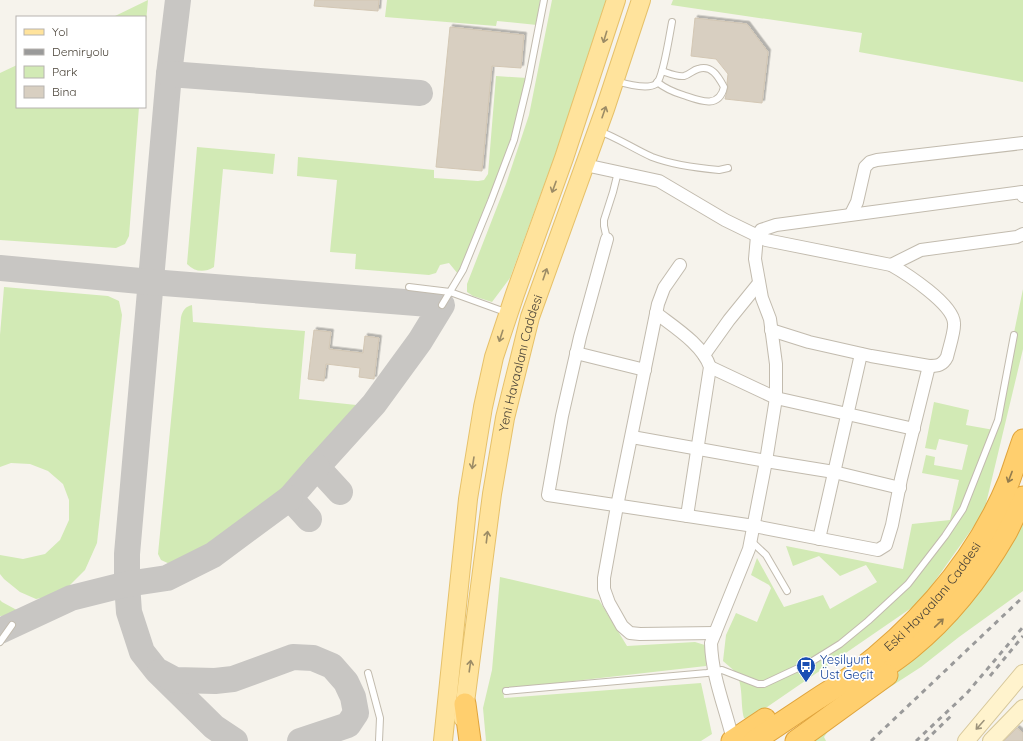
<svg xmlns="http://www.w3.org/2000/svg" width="1023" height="741" viewBox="0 0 1023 741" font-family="Quicksand,sans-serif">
<defs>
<filter id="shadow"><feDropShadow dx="2.5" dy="-2.5" stdDeviation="0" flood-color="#0004"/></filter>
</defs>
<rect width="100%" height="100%" fill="#f6f3ec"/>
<g fill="#d2eab5">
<path d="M148,0L145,33V17H113Z"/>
<path d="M387,0H540L537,25L497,21L496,26L385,17Z"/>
<path d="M552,0H606L555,155L510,278L492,302L473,296L467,292V284L506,184L529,115Z"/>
<path d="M673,0H1023V82L859,52L862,33L671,5Z"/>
<path d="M17,65V107H139L129,236L125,244L116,248L0,240V73Z"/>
<path d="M496,76L527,78L511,140L490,198L458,274L449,263L440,265L436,273L429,275L355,269L356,254L330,252L337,180L297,176L298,157L434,170V178L478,181L484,180L488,174Z"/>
<path d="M197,147L275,154L273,174L223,169L214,267C204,273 195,272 187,264Z"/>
<path d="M4,287L108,296L119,301L122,315L97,543L85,570L61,594L36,599L20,592L4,579L0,574V555L23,559L45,554L60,540L69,520V500L63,484L48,471L30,464L11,463L0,467V335Z"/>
<path d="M1023,289V349L984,512L920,602L748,720L744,718C740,704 744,684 735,672C732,668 727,665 723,661L726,635L736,613L757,622L771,588L769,585L751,575L757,558L784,607L823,595L830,609L877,582L866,565L840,576L819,556L793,566L786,546L903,569L912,524L950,520L959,480L922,473L926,455L935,457L934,465L962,470L968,445L939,439L936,450L925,448L934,402L969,410L966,425L994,430Z"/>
<path d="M192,305L193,322L305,331L299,399L366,406L295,479L240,526L190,561L172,565L161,560L158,554L181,317C183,310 185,307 192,305Z"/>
<path d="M1023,519V591L959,637L921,667L833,724L824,737L826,741H802L866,697L897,673L933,642Z"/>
<path d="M500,577L599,600L627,646L695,642L708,646L710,655L706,666L503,689L504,698L701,683L712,734L701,741H486L483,708L492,670Z"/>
<path d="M0,600L2,602L26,615L0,616Z"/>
</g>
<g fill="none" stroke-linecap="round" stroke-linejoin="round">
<g stroke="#c8c6c3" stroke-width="26">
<path d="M178,0L169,74L127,554V584L129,612L142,652L157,671L214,727L235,741"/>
<path d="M169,74L420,93"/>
<path d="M0,268L151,282L442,305L420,341L374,404L317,467L340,492"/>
<path d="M309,519L290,498L317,467"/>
<path d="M0,631L71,598L127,584L167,578L213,555L290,498"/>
<path d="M160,672L175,680L215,681L233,679L293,657L313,658L332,666L346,682L353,697L356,713L348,725L300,741"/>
</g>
</g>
<g fill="#d8cfc1" stroke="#d3c7b4" filter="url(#shadow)">
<path d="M315,0H379L378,11L314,6Z"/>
<path d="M695,18L747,24L768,52L762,103L725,99L728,87L727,83L728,74L716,59L691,56Z"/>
<path d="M450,27L524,35L521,68L492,66L482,171L436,167Z"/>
<path d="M314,330L331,332L329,349L363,353L365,336L379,338L374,379L359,377L360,368L326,364L324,381L308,379Z"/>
<path d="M1017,728L1023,733V741H1004Z"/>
</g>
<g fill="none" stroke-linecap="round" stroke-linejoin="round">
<defs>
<g id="lane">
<path d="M616,81C626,84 647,90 656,84C663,79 670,32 672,22"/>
<path d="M657,82C666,89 673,92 683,95C698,100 719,110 724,87C719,78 712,64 698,69C693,70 689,75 684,76C677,77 668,73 662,71"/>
<path d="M599,131C618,138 634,149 652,157C673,165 697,168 719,170L728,168"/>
<path d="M607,239L604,226V220L613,192L618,172"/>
<path d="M409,287L450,292L508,313"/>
<path d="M442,305L463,270L491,201L514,140L528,82L544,0"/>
<path d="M751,541L766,555L787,591"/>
<path d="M0,642L12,625"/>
<path d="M368,673L380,718L379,741"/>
<path d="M506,691L707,673L722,670L758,684H764L811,662L840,644L868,621L908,584L945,536L963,509L998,420L1014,335"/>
</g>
<g id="street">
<path d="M585,165L659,181L725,220L766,240L891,265C907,274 953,304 954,323C955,331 949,348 947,357C943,365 938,366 929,366L871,356L809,342L771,330"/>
<path d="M851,214L857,202L865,167L870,162L877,160L1023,143"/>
<path d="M607,239L580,337L562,416L548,495L754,526L878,550L886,545L892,525L901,479L929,366"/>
<path d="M680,265L664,288L658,304L617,506L604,578V589L609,603L622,626L630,633L640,634L715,633"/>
<path d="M891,265L921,250L1017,237L1023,234"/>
<path d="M656,313C674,327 703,345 710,367L687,516"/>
<path d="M576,353L645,370"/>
<path d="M704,355L729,320L759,283"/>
<path d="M710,367L776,398L914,429"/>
<path d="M632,437L766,461L834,472L900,488"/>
<path d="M819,539L861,354"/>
<path d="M733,740C725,707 712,677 711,643L749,549L766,461L776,398V364L770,319L762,298L755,259L757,236L761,230L776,225L1022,192L1023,196"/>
</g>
<g id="secondary">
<path d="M966,741L1023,673"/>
<path d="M991,741L1023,708"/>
</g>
<g id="primary">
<path id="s1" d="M463,718L492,494L505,418L530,317L605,109L641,0"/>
<path d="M443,741L468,499L483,407L494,357L515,294L564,158L616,0"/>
</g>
<g id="highway">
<path d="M869,679C883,668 898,659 911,648C949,617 981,576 1006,533C1012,522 1017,509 1023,497"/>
<path d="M465,704L470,741"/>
<path d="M732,741L765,719"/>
<path id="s2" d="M754,741C775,727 796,713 817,699C829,691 842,684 853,675C921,623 976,561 1009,481C1014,467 1018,454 1023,440"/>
<path d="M796,741L887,675"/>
</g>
</defs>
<use href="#lane" stroke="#c2bbae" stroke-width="8"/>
<use href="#street" stroke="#c2bbae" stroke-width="14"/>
<use href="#secondary" stroke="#d6c79b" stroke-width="18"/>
<use href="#primary" stroke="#e6c16a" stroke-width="20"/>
<use href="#highway" stroke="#e0a43c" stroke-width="23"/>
<use href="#lane" stroke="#fff" stroke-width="6"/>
<use href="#street" stroke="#fff" stroke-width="12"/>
<use href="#secondary" stroke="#fff3cd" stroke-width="16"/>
<use href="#primary" stroke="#ffe39c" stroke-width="18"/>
<use href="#highway" stroke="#ffcf6e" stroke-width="21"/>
<g stroke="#9a9a9a" stroke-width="3" stroke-dasharray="5 5" stroke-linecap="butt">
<path d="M990,676L1023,636"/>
<path d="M871,741L1023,597"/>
<path d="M916,741L967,693L1023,627"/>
<path d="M925,741L952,715"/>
</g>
</g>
<defs><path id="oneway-shaft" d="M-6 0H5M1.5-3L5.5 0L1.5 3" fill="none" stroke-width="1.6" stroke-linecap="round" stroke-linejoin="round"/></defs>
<g stroke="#9c8c66">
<use href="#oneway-shaft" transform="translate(605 37) rotate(107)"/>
<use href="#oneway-shaft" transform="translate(604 112) rotate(-71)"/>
<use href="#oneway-shaft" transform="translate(554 187) rotate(110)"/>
<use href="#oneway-shaft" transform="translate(545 274) rotate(-71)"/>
<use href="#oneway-shaft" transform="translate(501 336) rotate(108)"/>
<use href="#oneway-shaft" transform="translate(473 463) rotate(99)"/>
<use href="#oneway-shaft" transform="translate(487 537) rotate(-83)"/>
<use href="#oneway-shaft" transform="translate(470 666) rotate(-82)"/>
</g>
<g stroke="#937c4e">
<use href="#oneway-shaft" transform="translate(1010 477) rotate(111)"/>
<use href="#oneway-shaft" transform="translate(939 623) rotate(-44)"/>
</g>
<use stroke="#9c937c" href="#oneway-shaft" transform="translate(980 725) rotate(132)"/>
<defs>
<symbol id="bus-pin" viewBox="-11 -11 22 30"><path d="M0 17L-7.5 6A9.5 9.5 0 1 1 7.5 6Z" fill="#1a4fb4" stroke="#fff"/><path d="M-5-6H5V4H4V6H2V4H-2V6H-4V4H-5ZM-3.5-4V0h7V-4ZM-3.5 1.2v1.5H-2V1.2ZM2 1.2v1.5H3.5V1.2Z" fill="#fff"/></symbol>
</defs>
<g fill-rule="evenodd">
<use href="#bus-pin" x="795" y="655" width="22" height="30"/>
</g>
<g text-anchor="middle" stroke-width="3.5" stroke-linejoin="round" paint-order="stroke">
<g font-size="13" fill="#4b4439" stroke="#fff">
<text dy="5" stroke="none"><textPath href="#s1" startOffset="360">Yeni Havaalanı Caddesi</textPath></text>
<text dy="5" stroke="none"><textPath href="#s2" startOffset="231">Eski Havaalanı Caddesi</textPath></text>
</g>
<g font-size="13" fill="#164399" stroke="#fff" text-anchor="start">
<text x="820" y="664">Yeşilyurt<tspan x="820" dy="15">Üst Geçit</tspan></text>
</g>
</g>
<rect x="16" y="16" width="130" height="92" fill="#ffffff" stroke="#b7b4b0"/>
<rect x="24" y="29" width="20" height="6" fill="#ffe39c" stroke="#b7b4b0"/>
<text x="52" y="36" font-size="12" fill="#4b4439">Yol</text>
<rect x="24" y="49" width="20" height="6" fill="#9a9a9a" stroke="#b7b4b0"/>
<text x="52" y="56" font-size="12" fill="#4b4439">Demiryolu</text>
<rect x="24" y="66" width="20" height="12" fill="#d2eab5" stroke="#b7b4b0"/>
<text x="52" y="76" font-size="12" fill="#4b4439">Park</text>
<rect x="24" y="86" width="20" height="12" fill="#d8cfc1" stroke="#b7b4b0"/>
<text x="52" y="96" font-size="12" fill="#4b4439">Bina</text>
</svg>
